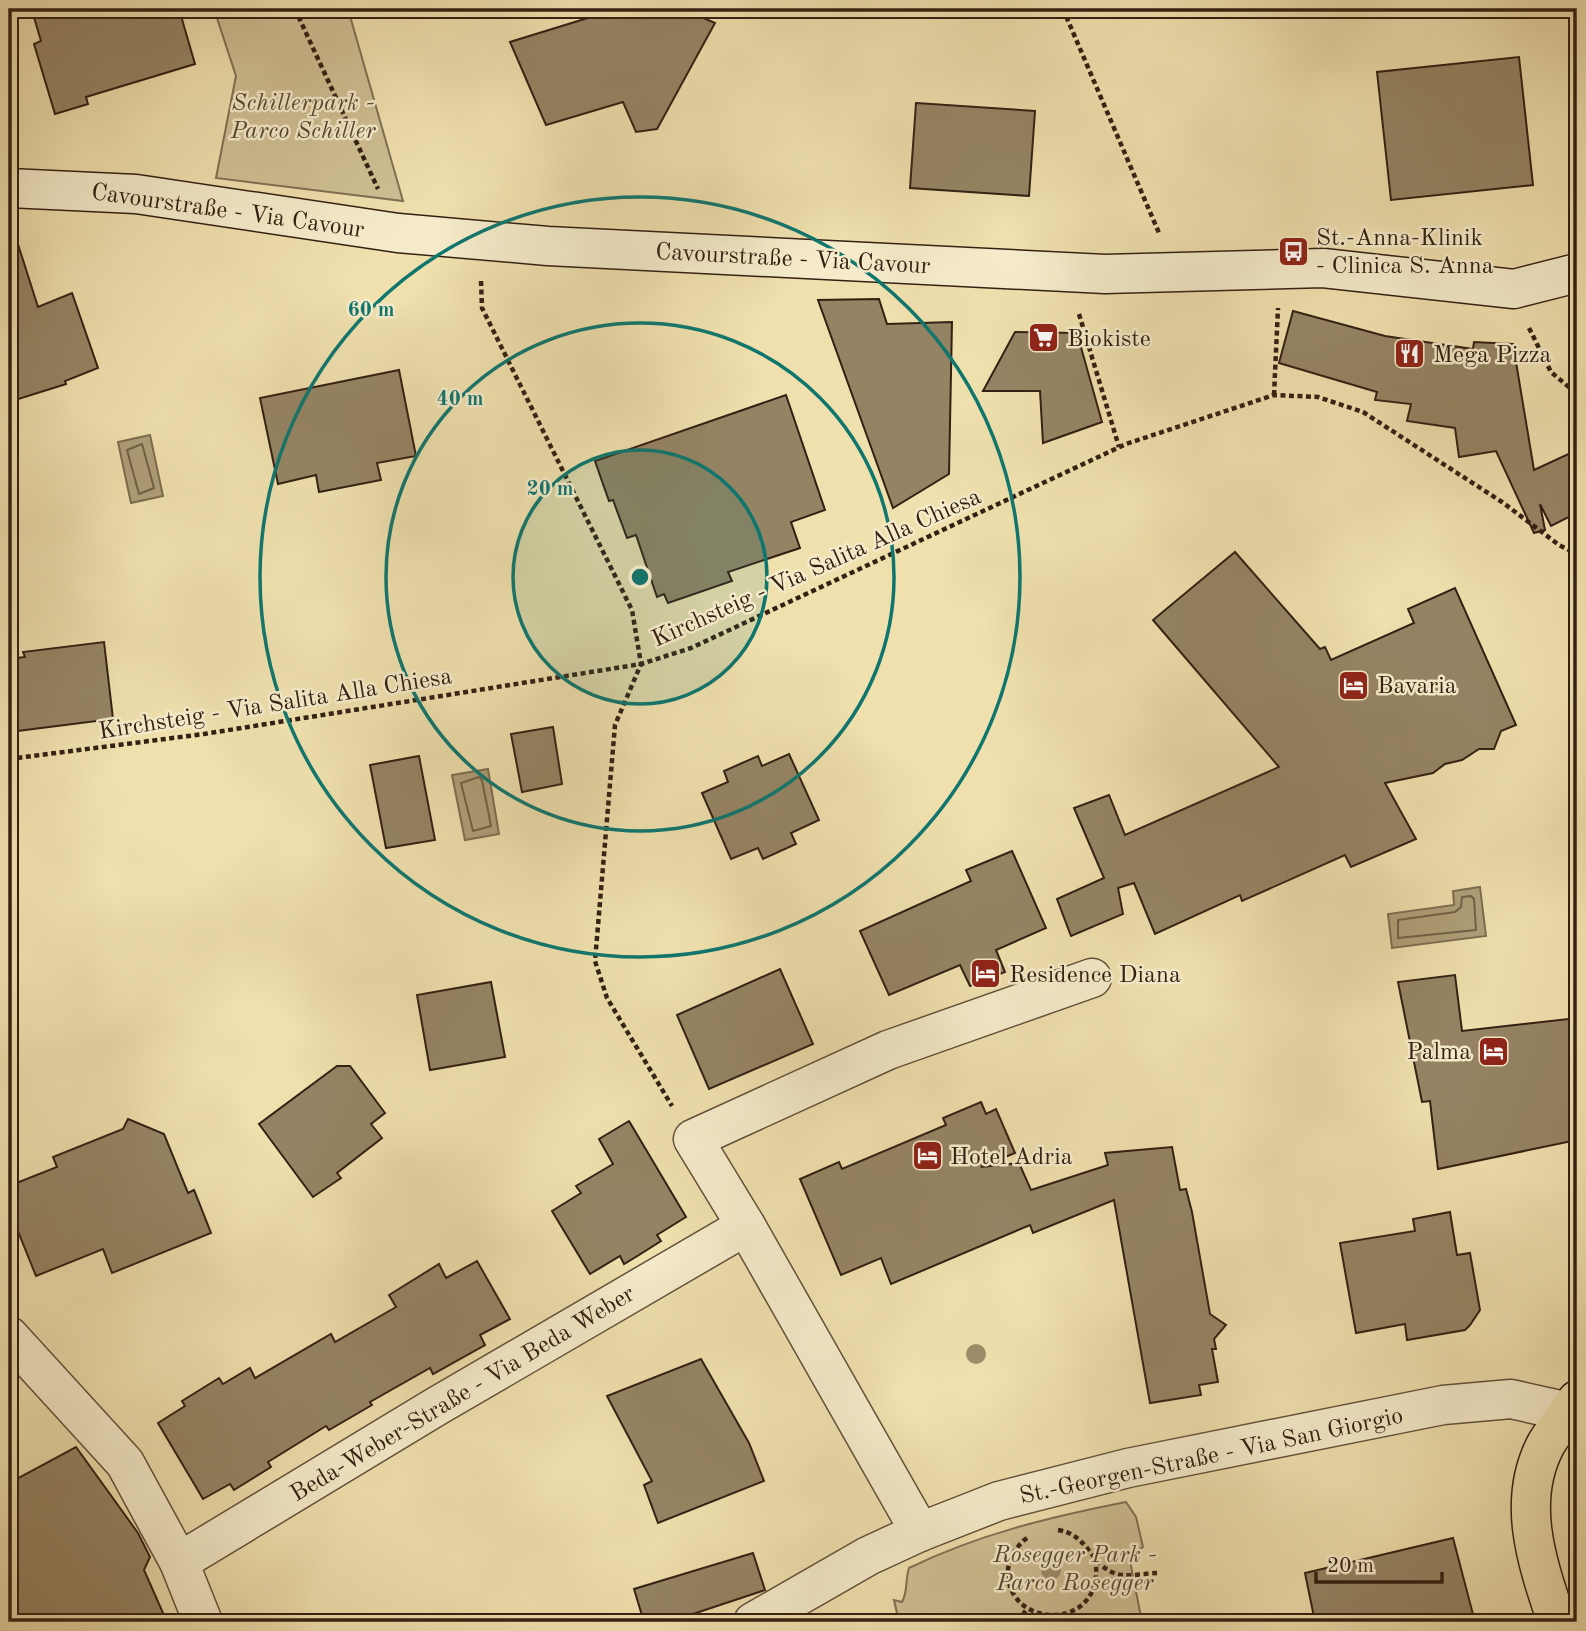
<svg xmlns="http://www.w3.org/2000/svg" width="1586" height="1631" viewBox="0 0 1586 1631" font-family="'Old Standard TT',serif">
<rect width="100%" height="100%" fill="#efe0ae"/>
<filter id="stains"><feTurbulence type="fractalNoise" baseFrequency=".00286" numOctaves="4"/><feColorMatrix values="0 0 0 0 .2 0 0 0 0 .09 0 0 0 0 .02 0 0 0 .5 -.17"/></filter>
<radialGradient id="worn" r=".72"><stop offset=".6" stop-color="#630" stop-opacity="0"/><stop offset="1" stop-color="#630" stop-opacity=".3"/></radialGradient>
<g fill="#cfbf94" stroke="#817054" stroke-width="2">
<path d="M214,9H348L403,201L216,178L236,76Z"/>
<path d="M1126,1502L1136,1517L1143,1547L1129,1556L1142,1622H899L894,1600L902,1602C908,1592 905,1580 909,1568C979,1534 1050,1517 1126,1502Z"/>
</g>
<g fill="#af9f79" stroke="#7d6c50" stroke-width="2">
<path d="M150,435L163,496L131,503L118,442Z"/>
<path d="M488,769L499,834L465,840L452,775Z"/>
<path d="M1480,887L1486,936L1392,948L1388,914L1454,905L1453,891Z"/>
</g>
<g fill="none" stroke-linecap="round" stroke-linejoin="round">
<g stroke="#716046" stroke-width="2">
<path d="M142,444L154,488L139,494L127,450Z"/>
<path d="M479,777L482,780L491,826L473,831L461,783Z"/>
<path d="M1471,896L1474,899L1476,930L1398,938V920L1455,912L1461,907L1462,897Z"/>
</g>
</g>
<g fill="#958464" stroke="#332013" stroke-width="2">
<path d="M51,9H179L195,64L86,97L88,104L55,114L34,44L41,41L33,14Z"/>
<path d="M617,9H683L715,23L657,129L636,132L623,102L546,125L510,42Z"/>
<path d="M1519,57L1533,185L1391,200L1377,72Z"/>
<path d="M916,103L1035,111L1029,196L910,188Z"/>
<path d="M16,238L38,307L72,293L98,368L65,381L66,384L9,402V239Z"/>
<path d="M879,299L887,324L952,322L949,474L893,508L818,300Z"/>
<path d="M1293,311L1385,336L1473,349L1474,342L1513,344L1534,470L1577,450V513L1551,526L1540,504L1545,530L1534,533L1496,451L1459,457L1455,428L1407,421L1411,404L1375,400L1377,392L1279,363Z"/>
<path d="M1015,332L1077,333L1102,422L1043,443L1040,391H983Z"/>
<path d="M399,370L416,456L377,463L381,480L319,492L316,475L278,484L260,398Z"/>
<path d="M786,395L825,510L791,522L800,548L728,572L732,581L668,603L664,594L657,597L636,535L627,538L613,500L609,501L595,461Z"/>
<path d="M1235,552L1320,649L1325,647L1331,660L1414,623L1408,609L1455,588L1516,725L1501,731L1494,749H1479L1462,760L1445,764L1433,773L1385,783L1416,839L1351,867L1345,855L1242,901L1240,895L1155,934L1134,883L1118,888L1123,914L1071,936L1057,899L1104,878L1074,808L1109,795L1125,835L1279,767L1153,620Z"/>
<path d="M104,642L113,719L9,732V659L25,657L23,652Z"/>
<path d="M553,727L562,784L522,792L511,734Z"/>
<path d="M789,754L819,820L791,833L796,844L763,859L758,848L731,859L702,793L728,782L724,771L758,756L762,766Z"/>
<path d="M419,756L435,840L386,848L370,765Z"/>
<path d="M1012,851L1046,928L996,950L1005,972L970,986L960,965L889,995L860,931L971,881L966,870Z"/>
<path d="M780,969L813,1044L709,1089L677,1015Z"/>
<path d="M1455,975L1462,1031L1577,1018V1140L1438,1169L1430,1101L1422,1102L1398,982Z"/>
<path d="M491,982L505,1057L430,1070L417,995Z"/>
<path d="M337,1066H350L385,1113L371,1124L382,1138L337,1173L341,1178L313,1197L259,1124Z"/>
<path d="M981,1102L986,1114L996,1109L1015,1153L981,1167L1019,1163L1031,1190L1108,1165L1105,1153L1172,1147L1180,1190L1186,1189L1192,1212L1210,1314L1226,1325L1214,1339L1216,1349H1212L1218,1382L1199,1385L1201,1395L1150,1403L1114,1200L1033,1233L1030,1225L891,1284L881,1258L841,1275L800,1179L839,1162L842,1169L946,1125L943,1118Z"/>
<path d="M128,1119L164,1134L188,1193L194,1190L211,1233L112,1273L103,1249L36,1276L9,1209V1186L57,1167L53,1157L123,1129Z"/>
<path d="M629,1121L686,1217L657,1235L661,1241L639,1255L624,1264L620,1256L590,1274L552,1211L581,1193L576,1186L613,1164L599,1139Z"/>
<path d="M1450,1212L1457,1255L1470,1253L1480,1310L1470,1325L1465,1330L1407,1340L1405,1324L1356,1333L1340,1243L1415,1231L1413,1219Z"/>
<path d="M477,1261L510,1319L480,1335L485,1345L433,1374L430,1368L370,1402L372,1405L329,1430L326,1426L268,1462L271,1467L234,1490L230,1484L203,1499L158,1423L185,1406L182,1401L219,1378L223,1384L250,1368L255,1378L331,1334L335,1342L396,1307L389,1295L439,1264L446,1278Z"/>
<path d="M701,1359L749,1443L764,1481L658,1523L644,1485L652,1481L607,1396Z"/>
<path d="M76,1447L138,1533L150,1557L144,1570L167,1622H9V1483Z"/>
<path d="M1453,1538L1475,1622H1315L1305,1573Z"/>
<path d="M753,1553L765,1590L669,1622H644L634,1589Z"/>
</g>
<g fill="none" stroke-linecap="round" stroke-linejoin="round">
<defs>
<g id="street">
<path d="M9,1336L125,1463L179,1562L203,1622"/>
<path d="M920,1532L746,1226L693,1139L888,1050L1092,978"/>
<path d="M179,1562L437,1406L746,1226"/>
<path d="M753,1622L868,1556L920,1532L999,1501L1128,1468L1443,1405L1511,1399L1569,1412"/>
</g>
<path id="secondary" d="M9,188L136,194L398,233L548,246L1105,274L1323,268L1514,289L1577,273"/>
<path id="primary" d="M1557,1622C1538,1565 1515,1502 1546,1444C1555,1429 1567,1414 1577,1400"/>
</defs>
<use href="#street" stroke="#62503a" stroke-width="41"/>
<use href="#secondary" stroke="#332013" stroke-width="41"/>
<use href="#primary" stroke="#332013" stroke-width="41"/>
<g stroke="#332013" stroke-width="4.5" stroke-dasharray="5 3.5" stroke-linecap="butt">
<path d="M295,9L378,189"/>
<path d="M1063,9L1159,233"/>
<path d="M481,281L482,308L632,610L641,664L615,725L595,961L607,998L672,1106"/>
<path d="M1079,314L1119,447"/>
<path d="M1529,328L1551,372L1577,394"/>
<path d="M1274,395L1278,308"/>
<path d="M9,759L204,734L641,664L691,648L1126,444L1274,395L1318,397L1363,412L1502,502L1559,545L1577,554"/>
<path d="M1058,1530C1089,1535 1089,1563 1114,1573C1125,1578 1146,1573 1158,1573"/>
<path d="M1027,1538C1015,1547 1007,1561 1008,1575C1011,1631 1108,1631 1095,1558"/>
<path d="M1018,1622L1026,1610"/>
</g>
<use href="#street" stroke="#f5ebca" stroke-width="38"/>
<use href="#secondary" stroke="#f5ebca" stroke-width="38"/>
<use href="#primary" stroke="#efe0ae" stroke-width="38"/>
</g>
<g fill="#9d8c6a">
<circle cx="976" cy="1354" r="10"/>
<circle cx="1051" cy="1570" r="10"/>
</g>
<circle cx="640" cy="577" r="127" fill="#0f766e" fill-opacity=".12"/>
<g fill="none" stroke="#0f766e" stroke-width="3.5">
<circle cx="640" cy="577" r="127"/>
<circle cx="640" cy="577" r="254"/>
<circle cx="640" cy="577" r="380"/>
</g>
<defs>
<symbol id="bus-square" viewBox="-11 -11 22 22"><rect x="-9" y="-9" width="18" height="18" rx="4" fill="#8f2418" stroke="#f5ebca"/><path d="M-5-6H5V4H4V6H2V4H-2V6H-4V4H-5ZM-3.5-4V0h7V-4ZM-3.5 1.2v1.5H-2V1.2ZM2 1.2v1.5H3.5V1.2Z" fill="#fff"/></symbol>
<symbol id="supermarket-square" viewBox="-11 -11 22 22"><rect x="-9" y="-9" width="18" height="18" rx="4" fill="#8f2418" stroke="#f5ebca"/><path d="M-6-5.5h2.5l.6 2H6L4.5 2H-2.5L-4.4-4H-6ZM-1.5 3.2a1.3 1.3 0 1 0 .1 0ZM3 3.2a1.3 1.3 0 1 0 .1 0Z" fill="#fff"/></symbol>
<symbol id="restaurant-square" viewBox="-11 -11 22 22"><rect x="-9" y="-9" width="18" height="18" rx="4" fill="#8f2418" stroke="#f5ebca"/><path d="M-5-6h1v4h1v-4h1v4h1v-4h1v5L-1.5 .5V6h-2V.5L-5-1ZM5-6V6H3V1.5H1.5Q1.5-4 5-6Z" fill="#fff"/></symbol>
<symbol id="hotel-square" viewBox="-11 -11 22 22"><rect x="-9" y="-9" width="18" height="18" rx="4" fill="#8f2418" stroke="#f5ebca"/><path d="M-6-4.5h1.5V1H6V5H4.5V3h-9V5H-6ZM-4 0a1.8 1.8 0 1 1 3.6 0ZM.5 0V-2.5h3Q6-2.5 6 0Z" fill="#fff"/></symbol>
</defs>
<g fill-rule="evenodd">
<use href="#bus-square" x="1276" y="234" width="35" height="35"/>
<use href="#supermarket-square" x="1026" y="320" width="35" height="35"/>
<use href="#restaurant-square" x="1392" y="336" width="35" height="35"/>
<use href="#hotel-square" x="1336" y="668" width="35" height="35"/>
<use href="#hotel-square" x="968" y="956" width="35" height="35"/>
<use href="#hotel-square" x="1476" y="1034" width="35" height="35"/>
<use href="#hotel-square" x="910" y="1138" width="35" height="35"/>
</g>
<g text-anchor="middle" stroke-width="5" stroke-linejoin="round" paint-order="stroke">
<g font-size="24" font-style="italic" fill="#5a4833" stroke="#f5ebca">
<text x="303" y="110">Schillerpark -<tspan x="303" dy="28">Parco Schiller</tspan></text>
<text x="1075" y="1562">Rosegger Park -<tspan x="1075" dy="28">Parco Rosegger</tspan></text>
</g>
<g font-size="24" fill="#332013" stroke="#f5ebca">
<text transform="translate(228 210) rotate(8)" y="8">Cavourstraße - Via Cavour</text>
<text transform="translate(793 258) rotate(3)" y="8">Cavourstraße - Via Cavour</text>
<text transform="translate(816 567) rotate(-24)" y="8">Kirchsteig - Via Salita Alla Chiesa</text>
<text transform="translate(275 703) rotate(-9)" y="8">Kirchsteig - Via Salita Alla Chiesa</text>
<text transform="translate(462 1393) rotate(-31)" y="8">Beda-Weber-Straße - Via Beda Weber</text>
<text transform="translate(1211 1455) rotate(-12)" y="8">St.-Georgen-Straße - Via San Giorgio</text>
</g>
<g font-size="24" fill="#332013" stroke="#f5ebca" text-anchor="start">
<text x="1316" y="245">St.-Anna-Klinik<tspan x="1316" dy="28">- Clinica S. Anna</tspan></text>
<text x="1067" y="346">Biokiste</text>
<text x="1433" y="362">Mega Pizza</text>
<text x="1377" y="693">Bavaria</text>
<text x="1009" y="982">Residence Diana</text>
<text x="1471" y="1059" text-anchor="end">Palma</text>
<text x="950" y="1164">Hotel Adria</text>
</g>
</g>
<circle cx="640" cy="577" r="10" fill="#0f766e" stroke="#f5ebca" stroke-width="3.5"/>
<g font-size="21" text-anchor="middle" font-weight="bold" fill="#0f766e" stroke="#f5ebca" stroke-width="5" stroke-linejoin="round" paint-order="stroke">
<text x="371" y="316">60 m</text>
<text x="460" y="405">40 m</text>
<text x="550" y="495">20 m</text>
</g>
<rect width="1586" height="1631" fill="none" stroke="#efe0ae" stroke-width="35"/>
<rect x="10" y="10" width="1565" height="1610" fill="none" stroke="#332013" stroke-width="3.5"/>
<rect x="18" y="18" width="1551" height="1596" fill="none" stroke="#332013" stroke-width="2"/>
<path d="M1316 1572v10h126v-10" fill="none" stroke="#332013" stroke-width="3.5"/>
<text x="1327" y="1572" font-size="21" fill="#332013" stroke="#f5ebca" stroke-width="5" paint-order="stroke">20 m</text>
<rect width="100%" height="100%" filter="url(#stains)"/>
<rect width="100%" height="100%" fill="url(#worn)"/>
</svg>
